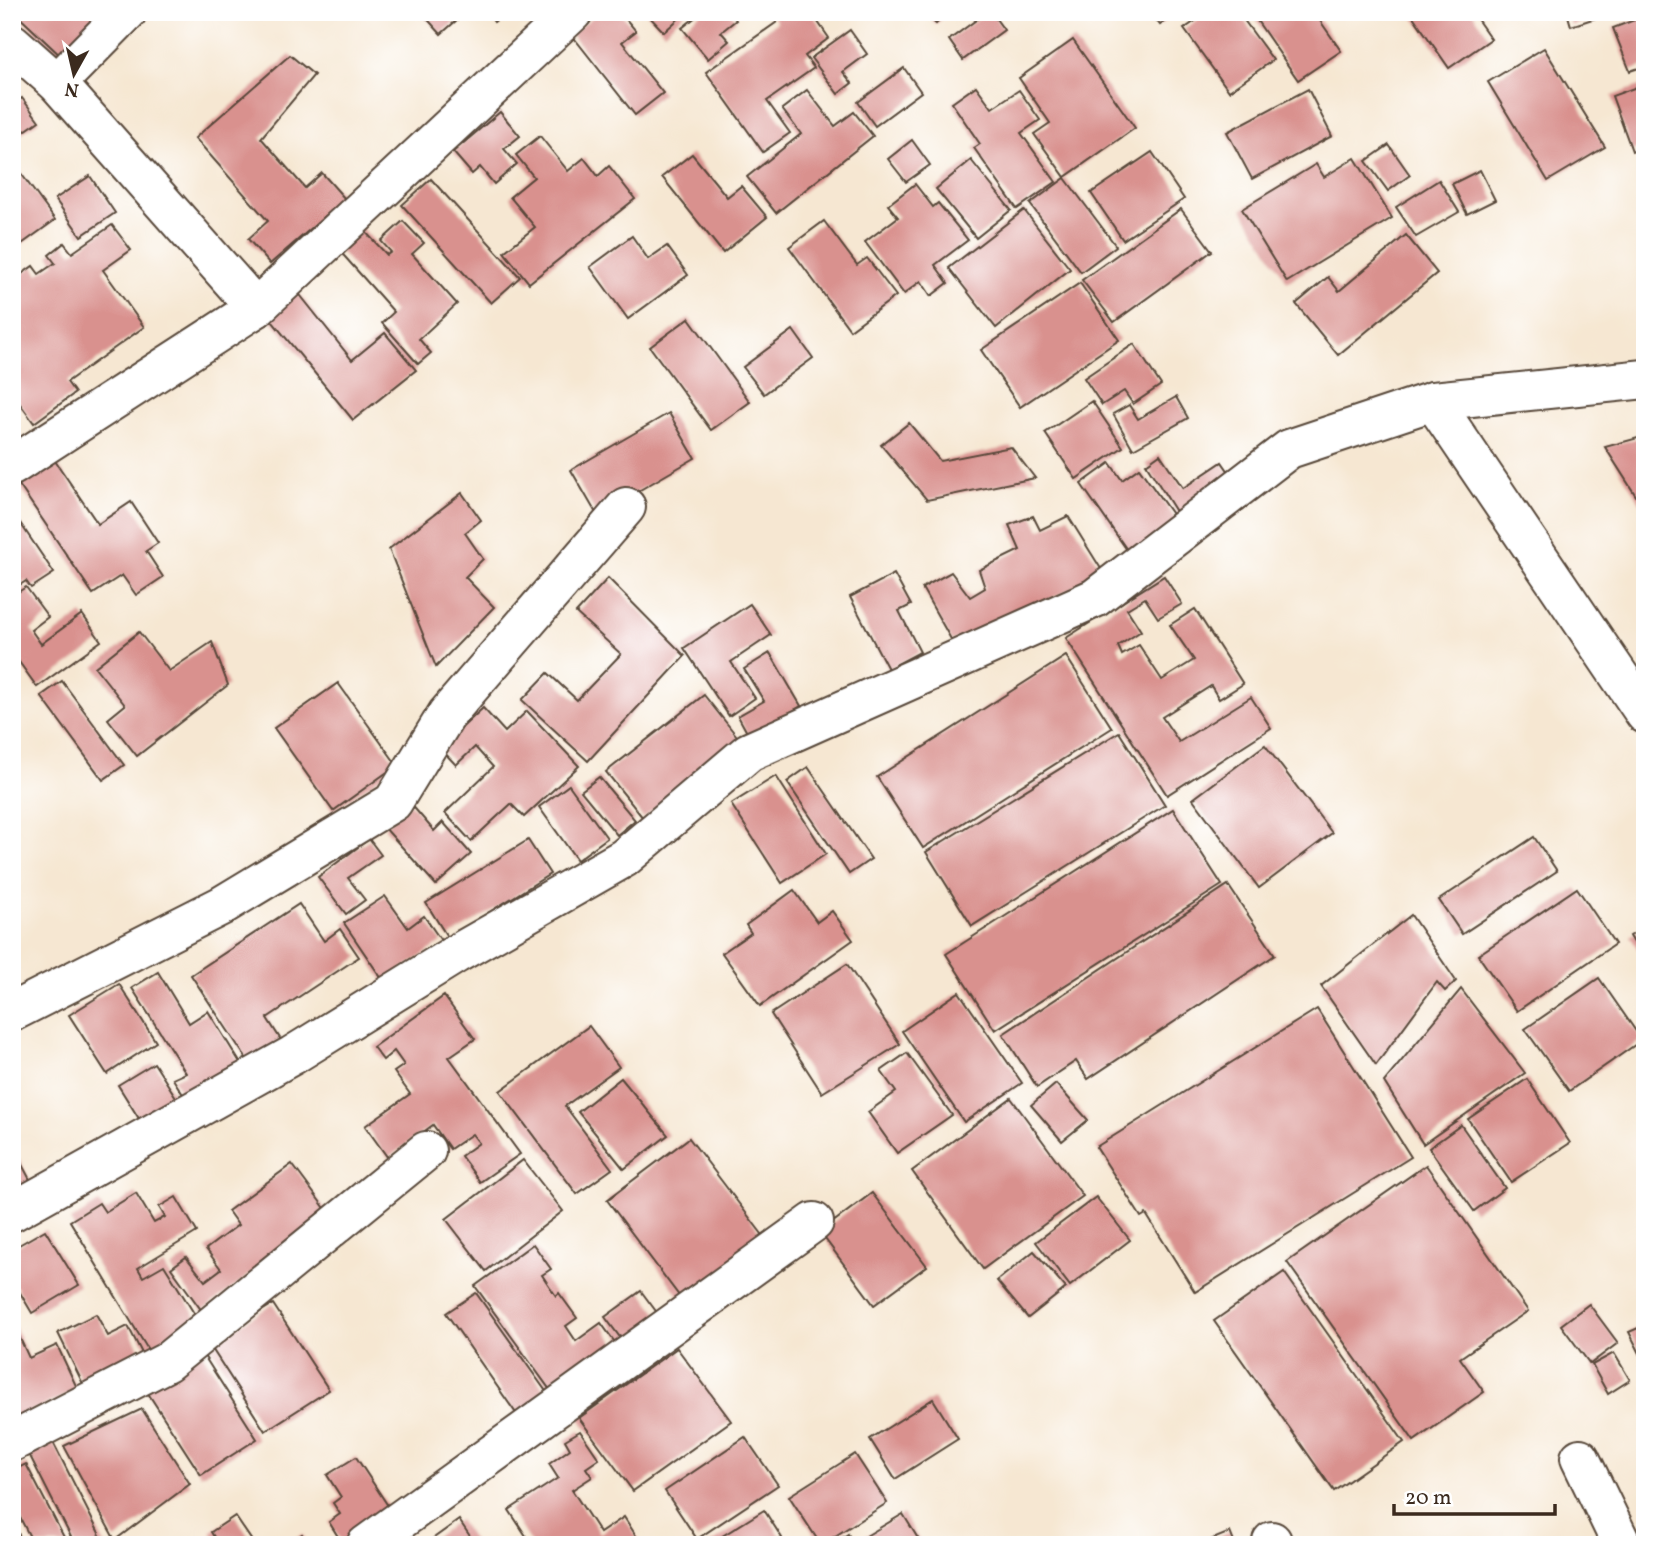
<svg xmlns="http://www.w3.org/2000/svg" width="1657" height="1557" viewBox="0 0 1657 1557" font-family="Vollkorn,serif">
<rect width="100%" height="100%" fill="#fff"/>
<filter id="ink" filterUnits="userSpaceOnUse"><feTurbulence type="fractalNoise" baseFrequency=".0143" numOctaves="2"/><feDisplacementMap in="SourceGraphic" scale="14" xChannelSelector="R" yChannelSelector="G"/><feConvolveMatrix kernelMatrix="1 2 1 2 8 2 1 2 1" color-interpolation-filters="sRGB"/></filter>
<filter id="wash" filterUnits="userSpaceOnUse"><feTurbulence type="fractalNoise" baseFrequency=".00686" numOctaves="4" result="noise"/><feDisplacementMap in="SourceGraphic" scale="28" xChannelSelector="R" yChannelSelector="G"/><feGaussianBlur stdDeviation="1.57" result="paint"/><feColorMatrix in="noise" values="0 0 0 0 0 0 0 0 0 0 0 0 0 0 0 0 0 1.4 0 .05"/><feComposite in="paint" operator="in"/></filter>
<g filter="url(#wash)">
<rect width="100%" height="100%" fill="#f6e7d2"/>
<g id="blocks">
<g fill="#d9918e">
<path d="M14,12H106L63,58Z"/>
<path d="M421,12H466L441,34Z"/>
<path d="M487,12H507L494,22Z"/>
<path d="M599,12H620L636,31L622,42L663,93L635,115L571,34Z"/>
<path d="M645,12H686L664,32Z"/>
<path d="M702,12H730L736,20L721,32L729,41L708,59L682,28Z"/>
<path d="M769,12H811L829,38L805,56L814,68L767,101L790,133L763,152L706,72L777,22Z"/>
<path d="M923,12H948L936,24Z"/>
<path d="M987,12H991L1004,30L963,60L949,40Z"/>
<path d="M1150,12H1177L1160,25Z"/>
<path d="M1208,12H1238L1273,60L1229,91L1184,29Z"/>
<path d="M1251,12H1314L1341,51L1298,80Z"/>
<path d="M1410,12H1472L1491,39L1449,68Z"/>
<path d="M1567,12H1611V13L1571,26Z"/>
<path d="M1645,16V66L1630,71L1613,28Z"/>
<path d="M850,30L867,54L843,72L852,83L838,94L811,58Z"/>
<path d="M1073,40L1135,128L1065,177L1034,134L1050,123L1019,78Z"/>
<path d="M1544,48L1605,147L1548,181L1488,82Z"/>
<path d="M290,55L314,75L261,138L305,188L322,173L345,199L270,264L248,239L268,221L195,138Z"/>
<path d="M904,68L921,92L875,126L858,102Z"/>
<path d="M1645,84V146L1632,151L1612,96Z"/>
<path d="M976,86L992,108L1019,90L1040,120L1021,133L1056,182L1017,209L974,148L980,144L952,103Z"/>
<path d="M1308,89L1332,136L1252,179L1227,132Z"/>
<path d="M807,90L835,126L854,112L873,136L776,213L747,177L801,134L782,109Z"/>
<path d="M22,98L39,121L12,140V106Z"/>
<path d="M500,112L520,136L504,149L517,164L494,184L480,167L472,174L453,152Z"/>
<path d="M540,136L568,171L584,158L598,176L609,166L635,199L529,283L504,252L535,227L510,197L534,177L516,155Z"/>
<path d="M912,140L930,165L906,182L888,159Z"/>
<path d="M1389,145L1410,175L1388,191L1366,161Z"/>
<path d="M1152,152L1184,199L1123,240L1091,193Z"/>
<path d="M692,154L727,197L741,186L767,217L723,253L662,177Z"/>
<path d="M1355,158L1392,218L1287,282L1242,209L1316,164L1324,177Z"/>
<path d="M971,160L1011,210L976,238L936,189Z"/>
<path d="M12,161L55,220L12,251Z"/>
<path d="M1480,170L1495,200L1467,214L1452,184Z"/>
<path d="M90,176L115,213L81,236L55,199Z"/>
<path d="M1065,178L1116,246L1081,272L1030,204Z"/>
<path d="M431,179L520,277L491,303L402,205Z"/>
<path d="M1439,180L1459,212L1416,237L1396,207Z"/>
<path d="M915,184L933,207L938,203L968,240L935,265L948,283L931,296L921,281L904,294L865,242L898,217L888,205Z"/>
<path d="M1181,209L1212,251L1114,322L1082,280Z"/>
<path d="M1024,210L1070,269L996,328L949,268Z"/>
<path d="M403,221L424,243L412,254L457,304L419,339L431,353L418,364L382,323L394,312L337,248L361,227L387,255L391,252L381,241Z"/>
<path d="M824,221L857,265L867,258L896,296L850,330L789,247Z"/>
<path d="M112,225L131,250L103,270L144,327L67,382L75,393L34,423L12,393V281L33,266L39,274L55,263L49,255L64,243L72,253Z"/>
<path d="M1406,235L1437,273L1338,355L1296,304L1328,277L1339,291Z"/>
<path d="M632,236L648,259L667,246L688,275L628,319L590,267Z"/>
<path d="M1080,283L1119,340L1020,407L981,350Z"/>
<path d="M293,286L352,360L385,333L416,370L353,420L263,310Z"/>
<path d="M689,318L750,402L711,430L650,347Z"/>
<path d="M793,330L813,358L764,394L743,367Z"/>
<path d="M1134,344L1161,385L1133,404L1124,391L1102,405L1084,378Z"/>
<path d="M1176,397L1188,418L1133,449L1113,414L1129,405L1138,419Z"/>
<path d="M1092,401L1123,447L1076,479L1045,433Z"/>
<path d="M669,413L695,458L597,515L571,470Z"/>
<path d="M909,423L940,461L1011,447L1035,478L927,500L881,445Z"/>
<path d="M1645,436V510L1605,447Z"/>
<path d="M1160,454L1183,488L1222,462L1238,485L1182,521L1146,464Z"/>
<path d="M51,455L98,524L131,502L158,543L146,551L163,577L136,595L122,575L93,594L15,479Z"/>
<path d="M1110,463L1122,480L1139,468L1179,524L1132,557L1081,484Z"/>
<path d="M462,493L481,520L465,533L483,559L465,577L494,607L436,667L389,549Z"/>
<path d="M12,511L54,573L31,588L26,581L12,590Z"/>
<path d="M1033,516L1040,530L1068,516L1103,572L1016,617L952,641L922,588L951,572L970,597L985,588L979,570L1020,550L1009,525Z"/>
<path d="M894,574L911,605L899,611L920,652L888,669L850,597Z"/>
<path d="M1164,576L1182,604L1158,618L1145,598L1127,609L1141,631L1118,646L1122,655L1139,645L1162,680L1194,660L1170,625L1195,609L1243,684L1219,699L1211,686L1162,717L1179,742L1251,697L1271,728L1167,795L1066,638Z"/>
<path d="M608,578L685,656L588,761L522,700L548,673L577,700L621,654L576,613Z"/>
<path d="M26,587L48,617L31,630L41,644L82,614L101,641L37,687L12,652V596Z"/>
<path d="M750,604L771,635L731,662L755,698L729,716L684,648Z"/>
<path d="M139,632L169,671L212,642L228,685L137,756L108,719L125,705L95,667Z"/>
<path d="M770,653L801,706L749,736L738,716L764,701L744,669Z"/>
<path d="M1066,656L1112,728L923,848L877,777Z"/>
<path d="M62,681L124,765L103,780L41,696Z"/>
<path d="M338,683L397,765L333,811L274,728Z"/>
<path d="M704,695L740,740L643,818L606,772Z"/>
<path d="M483,708L505,732L527,711L579,766L524,817L511,804L471,841L445,813L493,767L475,747L456,765L440,748Z"/>
<path d="M1119,732L1165,805L972,926L926,852Z"/>
<path d="M1265,745L1332,833L1259,888L1193,799Z"/>
<path d="M808,767L871,859L849,874L787,782Z"/>
<path d="M776,776L826,854L782,883L731,804Z"/>
<path d="M599,777L635,820L617,835L581,791Z"/>
<path d="M569,785L607,838L577,860L539,807Z"/>
<path d="M410,803L434,831L443,822L471,854L436,885L384,827Z"/>
<path d="M1173,809L1222,885L995,1030L946,954Z"/>
<path d="M1534,837L1557,871L1462,934L1439,900Z"/>
<path d="M369,839L381,855L348,878L365,900L346,914L318,877Z"/>
<path d="M528,840L550,874L448,938L426,903Z"/>
<path d="M1228,885L1275,955L1088,1079L1076,1061L1037,1087L1003,1034Z"/>
<path d="M1577,888L1615,944L1517,1011L1478,955Z"/>
<path d="M794,890L817,922L832,911L853,940L760,1006L722,953L751,933L746,925Z"/>
<path d="M385,896L408,928L424,916L442,942L384,982L344,923Z"/>
<path d="M299,904L324,941L340,929L359,957L267,1018L281,1040L248,1061L191,975Z"/>
<path d="M1411,915L1456,981L1445,991L1437,982L1376,1065L1321,986Z"/>
<path d="M1645,927V961L1630,936Z"/>
<path d="M847,964L900,1044L822,1093L771,1014Z"/>
<path d="M158,972L189,1023L208,1011L241,1064L186,1099L173,1079L186,1073L132,988Z"/>
<path d="M1599,978L1642,1040L1569,1091L1525,1029Z"/>
<path d="M119,984L156,1042L107,1074L69,1015Z"/>
<path d="M1461,989L1525,1073L1423,1144L1384,1082Z"/>
<path d="M959,992L1022,1083L964,1122L902,1031Z"/>
<path d="M444,996L475,1039L449,1057L520,1154L480,1182L461,1156L479,1143L472,1134L450,1149L433,1125L388,1158L365,1126L410,1094L394,1072L404,1065L394,1051L383,1060L373,1047Z"/>
<path d="M1317,1009L1411,1157L1195,1292L1146,1214L1141,1217L1096,1147Z"/>
<path d="M589,1026L619,1067L565,1106L612,1169L577,1194L500,1091Z"/>
<path d="M907,1053L952,1115L897,1153L868,1112L896,1092L881,1071Z"/>
<path d="M154,1063L179,1102L143,1125L118,1085Z"/>
<path d="M621,1078L668,1135L624,1169L578,1112Z"/>
<path d="M1527,1079L1570,1143L1511,1182L1468,1119Z"/>
<path d="M1056,1084L1088,1120L1062,1141L1031,1105Z"/>
<path d="M1011,1098L1083,1196L983,1269L912,1171Z"/>
<path d="M1461,1125L1505,1188L1474,1211L1429,1148Z"/>
<path d="M689,1138L765,1238L683,1301L607,1200Z"/>
<path d="M18,1157L36,1191L12,1203V1160Z"/>
<path d="M523,1160L563,1211L486,1271L446,1219Z"/>
<path d="M292,1164L330,1215L202,1311L171,1268L186,1257L205,1281L221,1269L206,1249L238,1225L228,1211Z"/>
<path d="M1426,1165L1528,1311L1460,1358L1484,1392L1414,1441L1287,1262Z"/>
<path d="M136,1193L154,1223L165,1217L159,1207L176,1197L197,1232L138,1268L143,1277L164,1265L200,1323L150,1353L70,1221L99,1203L105,1212Z"/>
<path d="M872,1193L927,1266L874,1305L820,1232Z"/>
<path d="M1096,1197L1130,1240L1070,1286L1036,1242Z"/>
<path d="M45,1230L79,1285L32,1313L16,1286L12,1289V1249Z"/>
<path d="M533,1244L551,1269L542,1275L556,1296L559,1293L577,1318L566,1326L576,1341L601,1323L619,1348L553,1394L475,1286Z"/>
<path d="M1034,1251L1066,1288L1028,1318L997,1281Z"/>
<path d="M1284,1272L1404,1442L1334,1491L1214,1321Z"/>
<path d="M641,1291L661,1318L625,1344L605,1317Z"/>
<path d="M476,1293L550,1397L520,1419L446,1313Z"/>
<path d="M273,1304L329,1390L265,1431L209,1344Z"/>
<path d="M1589,1304L1618,1343L1590,1364L1561,1325Z"/>
<path d="M96,1314L108,1336L128,1326L146,1361L86,1390L58,1333Z"/>
<path d="M12,1321L29,1358L57,1345L78,1390L12,1420Z"/>
<path d="M1645,1325V1363L1629,1332Z"/>
<path d="M677,1348L731,1421L633,1491L579,1418Z"/>
<path d="M201,1351L257,1439L201,1475L144,1387Z"/>
<path d="M1614,1353L1630,1380L1608,1394L1592,1365Z"/>
<path d="M933,1399L958,1439L895,1479L870,1439Z"/>
<path d="M142,1409L190,1484L115,1540L64,1446Z"/>
<path d="M580,1431L599,1459L586,1468L592,1477L572,1490L600,1533L624,1517L642,1545H532L509,1510L558,1478L549,1464L570,1449L565,1440Z"/>
<path d="M745,1437L778,1485L697,1539L665,1491Z"/>
<path d="M53,1442L105,1545H75L29,1454Z"/>
<path d="M855,1454L887,1503L821,1545L789,1496Z"/>
<path d="M356,1457L392,1512L342,1543L329,1522L340,1514L333,1503L341,1497L327,1475Z"/>
<path d="M26,1464L68,1545H34L12,1502V1471Z"/>
<path d="M764,1510L782,1538L772,1545H708Z"/>
<path d="M903,1514L922,1545H871L866,1536Z"/>
<path d="M235,1516L254,1544L253,1545H219L211,1532Z"/>
<path d="M459,1520L476,1545H424Z"/>
<path d="M12,1521L24,1545H12Z"/>
<path d="M1230,1532L1235,1545H1209L1208,1541Z"/>
<path d="M302,1534L309,1545H287Z"/>
<path d="M848,1534L855,1545H832Z"/>
</g>
</g>
</g>
<g filter="url(#ink)">
<use href="#blocks" fill-opacity="0" stroke="#574639" stroke-width="2"/>
<g fill="none" stroke-linecap="round" stroke-linejoin="round">
<defs>
<g id="minor">
<path d="M12,43L57,83L256,308"/>
<path d="M57,83L127,12"/>
<path d="M1433,401L1645,714"/>
<path d="M12,466L256,308L573,12"/>
<path d="M12,1012L221,906L393,802L447,714L626,507"/>
<path d="M12,1212L293,1055L456,954L624,858L749,752L1095,598L1289,449L1433,401L1645,379"/>
<path d="M12,1442L167,1362L426,1151"/>
<path d="M1580,1458L1622,1545"/>
<path d="M1272,1541L1273,1545"/>
<path d="M366,1545L814,1222"/>
</g>
</defs>
<use href="#minor" stroke="#574639" stroke-width="42"/>
<use href="#minor" stroke="#fff" stroke-width="38"/>
</g>
</g>
<rect width="1657" height="1557" fill="none" stroke="#fff" stroke-width="42"/>
<g transform="translate(74 74) rotate(188)" stroke="#ffffff" stroke-width="5" paint-order="stroke">
<path d="M0-5L12 26L0 18L-12 26Z" fill="#3b2a1e"/>
<text y="-10" font-size="19" font-weight="bold" text-anchor="middle" fill="#3b2a1e">N</text>
</g>
<path d="M1394 1504v10h161v-10" fill="none" stroke="#3b2a1e" stroke-width="3.5"/>
<text x="1405" y="1504" font-size="21" fill="#3b2a1e" stroke="#ffffff" stroke-width="5" paint-order="stroke">20 m</text>
</svg>
